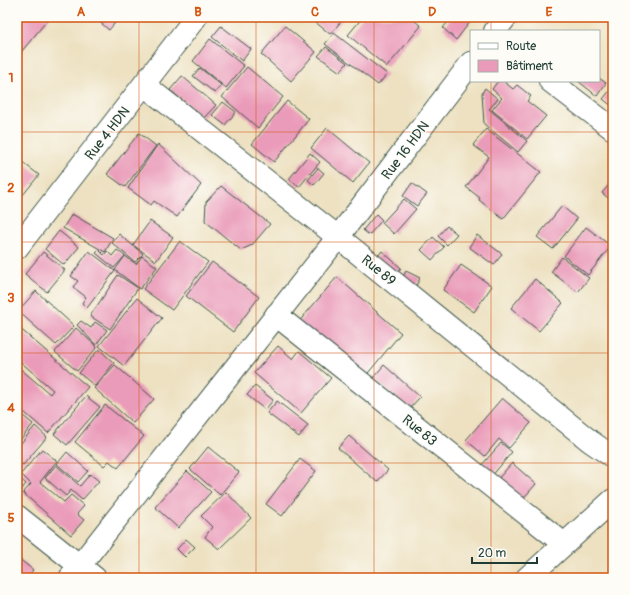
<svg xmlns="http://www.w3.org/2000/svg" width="630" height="595" viewBox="0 0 630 595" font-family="Pangolin,sans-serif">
<rect width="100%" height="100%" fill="#fdfcf7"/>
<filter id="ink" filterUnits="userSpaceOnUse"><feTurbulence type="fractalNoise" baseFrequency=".025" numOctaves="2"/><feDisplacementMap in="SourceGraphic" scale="8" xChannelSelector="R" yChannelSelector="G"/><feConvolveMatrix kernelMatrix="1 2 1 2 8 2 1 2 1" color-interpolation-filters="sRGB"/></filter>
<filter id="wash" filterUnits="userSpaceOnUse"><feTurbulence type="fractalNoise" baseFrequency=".012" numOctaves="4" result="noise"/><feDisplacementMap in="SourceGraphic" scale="16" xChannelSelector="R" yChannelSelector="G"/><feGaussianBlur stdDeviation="0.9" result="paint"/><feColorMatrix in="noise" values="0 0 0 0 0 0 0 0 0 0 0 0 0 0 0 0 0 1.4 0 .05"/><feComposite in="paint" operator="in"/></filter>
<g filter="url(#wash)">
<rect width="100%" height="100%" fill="#ede1c1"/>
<g id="blocks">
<g fill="#ea9bb9">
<path d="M17,17H50L17,57Z"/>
<path d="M94,17H120L109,30Z"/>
<path d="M309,17H345L330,34Z"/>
<path d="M363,17H410L421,26L387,67L348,35Z"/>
<path d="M452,17H474L456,40L443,28Z"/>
<path d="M221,26L251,49L242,61L212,37Z"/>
<path d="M285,26L316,52L291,81L261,54Z"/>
<path d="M334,33L387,74L378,85L325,44Z"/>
<path d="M210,39L244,66L226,88L193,61Z"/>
<path d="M326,47L347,63L340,72L318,56Z"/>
<path d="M247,67L283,97L258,128L222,97Z"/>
<path d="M200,68L221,85L215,93L193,76Z"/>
<path d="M182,76L216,105L204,118L170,90Z"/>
<path d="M599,78L606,83L597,96L578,81H599Z"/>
<path d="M498,81H503L513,89L517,85L531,96L527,101L546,116L527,139L492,110L502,98L492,89Z"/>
<path d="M485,88L498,99L489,109L527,141L518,152L484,124L482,93Z"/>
<path d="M611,89L613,90V107L603,99Z"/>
<path d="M287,101L309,119L274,162L252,144Z"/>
<path d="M223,102L236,112L225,125L212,115Z"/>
<path d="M327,128L369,163L353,183L311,148Z"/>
<path d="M486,129L541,172L503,219L479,200L480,198L466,187L489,157L473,145Z"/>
<path d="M139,133L156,146L125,187L107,174Z"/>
<path d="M158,144L201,185L177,217L154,201L151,205L128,188Z"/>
<path d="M310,153L320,162L299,187L289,179Z"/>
<path d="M17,158L39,175L18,201L17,200Z"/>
<path d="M318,168L324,173L314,185L308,180Z"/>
<path d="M613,180V202L602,193Z"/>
<path d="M412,183L427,194L417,206L403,196Z"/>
<path d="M221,186L270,224L252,245L241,250L205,221L206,202Z"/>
<path d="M404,199L416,209L394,234L382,223Z"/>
<path d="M562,206L577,219L553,249L537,237Z"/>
<path d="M72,214L113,238L105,252L63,228Z"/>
<path d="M376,214L382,220L369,235L363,230Z"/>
<path d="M150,221L173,237L156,261L133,245Z"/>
<path d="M447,226L457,234L447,245L438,236Z"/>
<path d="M586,227L611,246L588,275L564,256Z"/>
<path d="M59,231L79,247L64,265L45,249Z"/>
<path d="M119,234L143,254L135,262L112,243Z"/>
<path d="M477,235L502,254L494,265L469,247Z"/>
<path d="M433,237L444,247L432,260L421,250Z"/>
<path d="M180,241L208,262L172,310L143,289Z"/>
<path d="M99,250L104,255L107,251L112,256L117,250L125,256L114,268L96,253Z"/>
<path d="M89,251L115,271L87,308L82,303L86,297L73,287L78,281L71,276Z"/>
<path d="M382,251L401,268L393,278L374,261Z"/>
<path d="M43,252L65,270L47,292L25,274Z"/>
<path d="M125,256L136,264L142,256L157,267L140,289L115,270Z"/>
<path d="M562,257L589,278L578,292L551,272Z"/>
<path d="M212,262L259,297L233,332L186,296Z"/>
<path d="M461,265L492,286L474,312L443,290Z"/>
<path d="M406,271L420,278L413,292L399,284Z"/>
<path d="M118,275L138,288L110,329L90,316Z"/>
<path d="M337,277L401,333L364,378L297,324Z"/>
<path d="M535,279L563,303L539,331L511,308Z"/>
<path d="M36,291L74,326L56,345L18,311Z"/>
<path d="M137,298L162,318L124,366L99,346Z"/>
<path d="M81,321L91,328L95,322L107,330L96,345L77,325Z"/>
<path d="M17,326L88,387L48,433L17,406V366L50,394L53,390L17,359Z"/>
<path d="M76,328L97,347L77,371L55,352Z"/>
<path d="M278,346L293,359L299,351L331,378L301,413L254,373Z"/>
<path d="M99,349L114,363L95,386L79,373Z"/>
<path d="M115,365L154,399L133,423L94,388Z"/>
<path d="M384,365L420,397L409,409L373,378Z"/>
<path d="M255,386L273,400L265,410L247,395Z"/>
<path d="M86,396L100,407L67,445L54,434Z"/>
<path d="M502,398L531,423L509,448L499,439L485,456L466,440Z"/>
<path d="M277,401L308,425L299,437L267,413Z"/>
<path d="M105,405L144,436L118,468L109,461L104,466L75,442Z"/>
<path d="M17,411L33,424L17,444Z"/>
<path d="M35,426L47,437L23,465L17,461V448Z"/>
<path d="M349,436L388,470L377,482L338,448Z"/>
<path d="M501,443L512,452L491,477L480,467Z"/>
<path d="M208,447L239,472L220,495L190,469Z"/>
<path d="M42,449L57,461L40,482L64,502L71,495L84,506L77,514L84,520L71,535L23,493L31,484L21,474Z"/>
<path d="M67,452L88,471L78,482L57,464Z"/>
<path d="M300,459L316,471L282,516L266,504Z"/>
<path d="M512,463L536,484L521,501L497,480Z"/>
<path d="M56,465L80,486L90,474L99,481L82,500L71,490L66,496L45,478Z"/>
<path d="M187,471L211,492L178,528L155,507Z"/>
<path d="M17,476L26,484L20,491L17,489Z"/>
<path d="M226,492L251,518L219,549L205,537L212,527L201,516Z"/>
<path d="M186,539L195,547L185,557L177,549Z"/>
<path d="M17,557L33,570L27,578H17Z"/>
</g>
</g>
</g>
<g filter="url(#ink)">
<use href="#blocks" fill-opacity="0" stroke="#3e5649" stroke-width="1"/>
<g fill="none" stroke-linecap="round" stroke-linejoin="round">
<defs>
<g id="minor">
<path d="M495,31L506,17"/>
<path d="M550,81L613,129"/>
<path d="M144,85L338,237L590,441L613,457"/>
<path d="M17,248L196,17"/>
<path d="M276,315L564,544"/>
<path d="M17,516L95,578"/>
<path d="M70,578L338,237L471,63"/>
<path d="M527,578L613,500"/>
</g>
</defs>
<use href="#minor" stroke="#3e5649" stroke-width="24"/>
<use href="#minor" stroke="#fff" stroke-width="22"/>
</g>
</g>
<path fill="none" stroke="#d45610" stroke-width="1" stroke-opacity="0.55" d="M139,17V578M256,17V578M374,17V578M491,17V31M491,81V578M17,132H613M17,242H613M17,353H613M17,463H613"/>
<g text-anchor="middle" stroke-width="3" stroke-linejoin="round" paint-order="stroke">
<g font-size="14" fill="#1f3d34" stroke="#fdfcf7">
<text transform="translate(107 133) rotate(-52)" y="5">Rue 4 HDN</text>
<text transform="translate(405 150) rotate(-53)" y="5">Rue 16 HDN</text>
<text transform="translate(379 270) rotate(39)" y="5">Rue 89</text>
<text transform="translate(420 430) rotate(39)" y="5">Rue 83</text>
</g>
</g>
<rect width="630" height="595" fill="none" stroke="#fdfcf7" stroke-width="44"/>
<rect x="470" y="30" width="130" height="52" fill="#fdfcf7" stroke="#a4b0a9"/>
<rect x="478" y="43" width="20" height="6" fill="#ffffff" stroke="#a4b0a9"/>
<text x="506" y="50" font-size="12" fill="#1f3d34">Route</text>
<rect x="478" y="60" width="20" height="12" fill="#ea9bb9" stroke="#a4b0a9"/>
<text x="506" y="70" font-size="12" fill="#1f3d34">Bâtiment</text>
<path d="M472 557v6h65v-6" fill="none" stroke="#1f3d34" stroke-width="2"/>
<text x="478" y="557" font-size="12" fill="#1f3d34" stroke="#fdfcf7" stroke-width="3" paint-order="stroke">20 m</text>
<rect x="22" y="22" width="586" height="551" fill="none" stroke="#d45610" stroke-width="1.5"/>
<g font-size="13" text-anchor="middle" font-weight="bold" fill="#d45610">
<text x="81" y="16">A</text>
<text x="198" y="16">B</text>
<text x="315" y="16">C</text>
<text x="432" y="16">D</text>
<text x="549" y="16">E</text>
<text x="11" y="82">1</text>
<text x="11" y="192">2</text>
<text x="11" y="302">3</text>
<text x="11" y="412">4</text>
<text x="11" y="522">5</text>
</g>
</svg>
